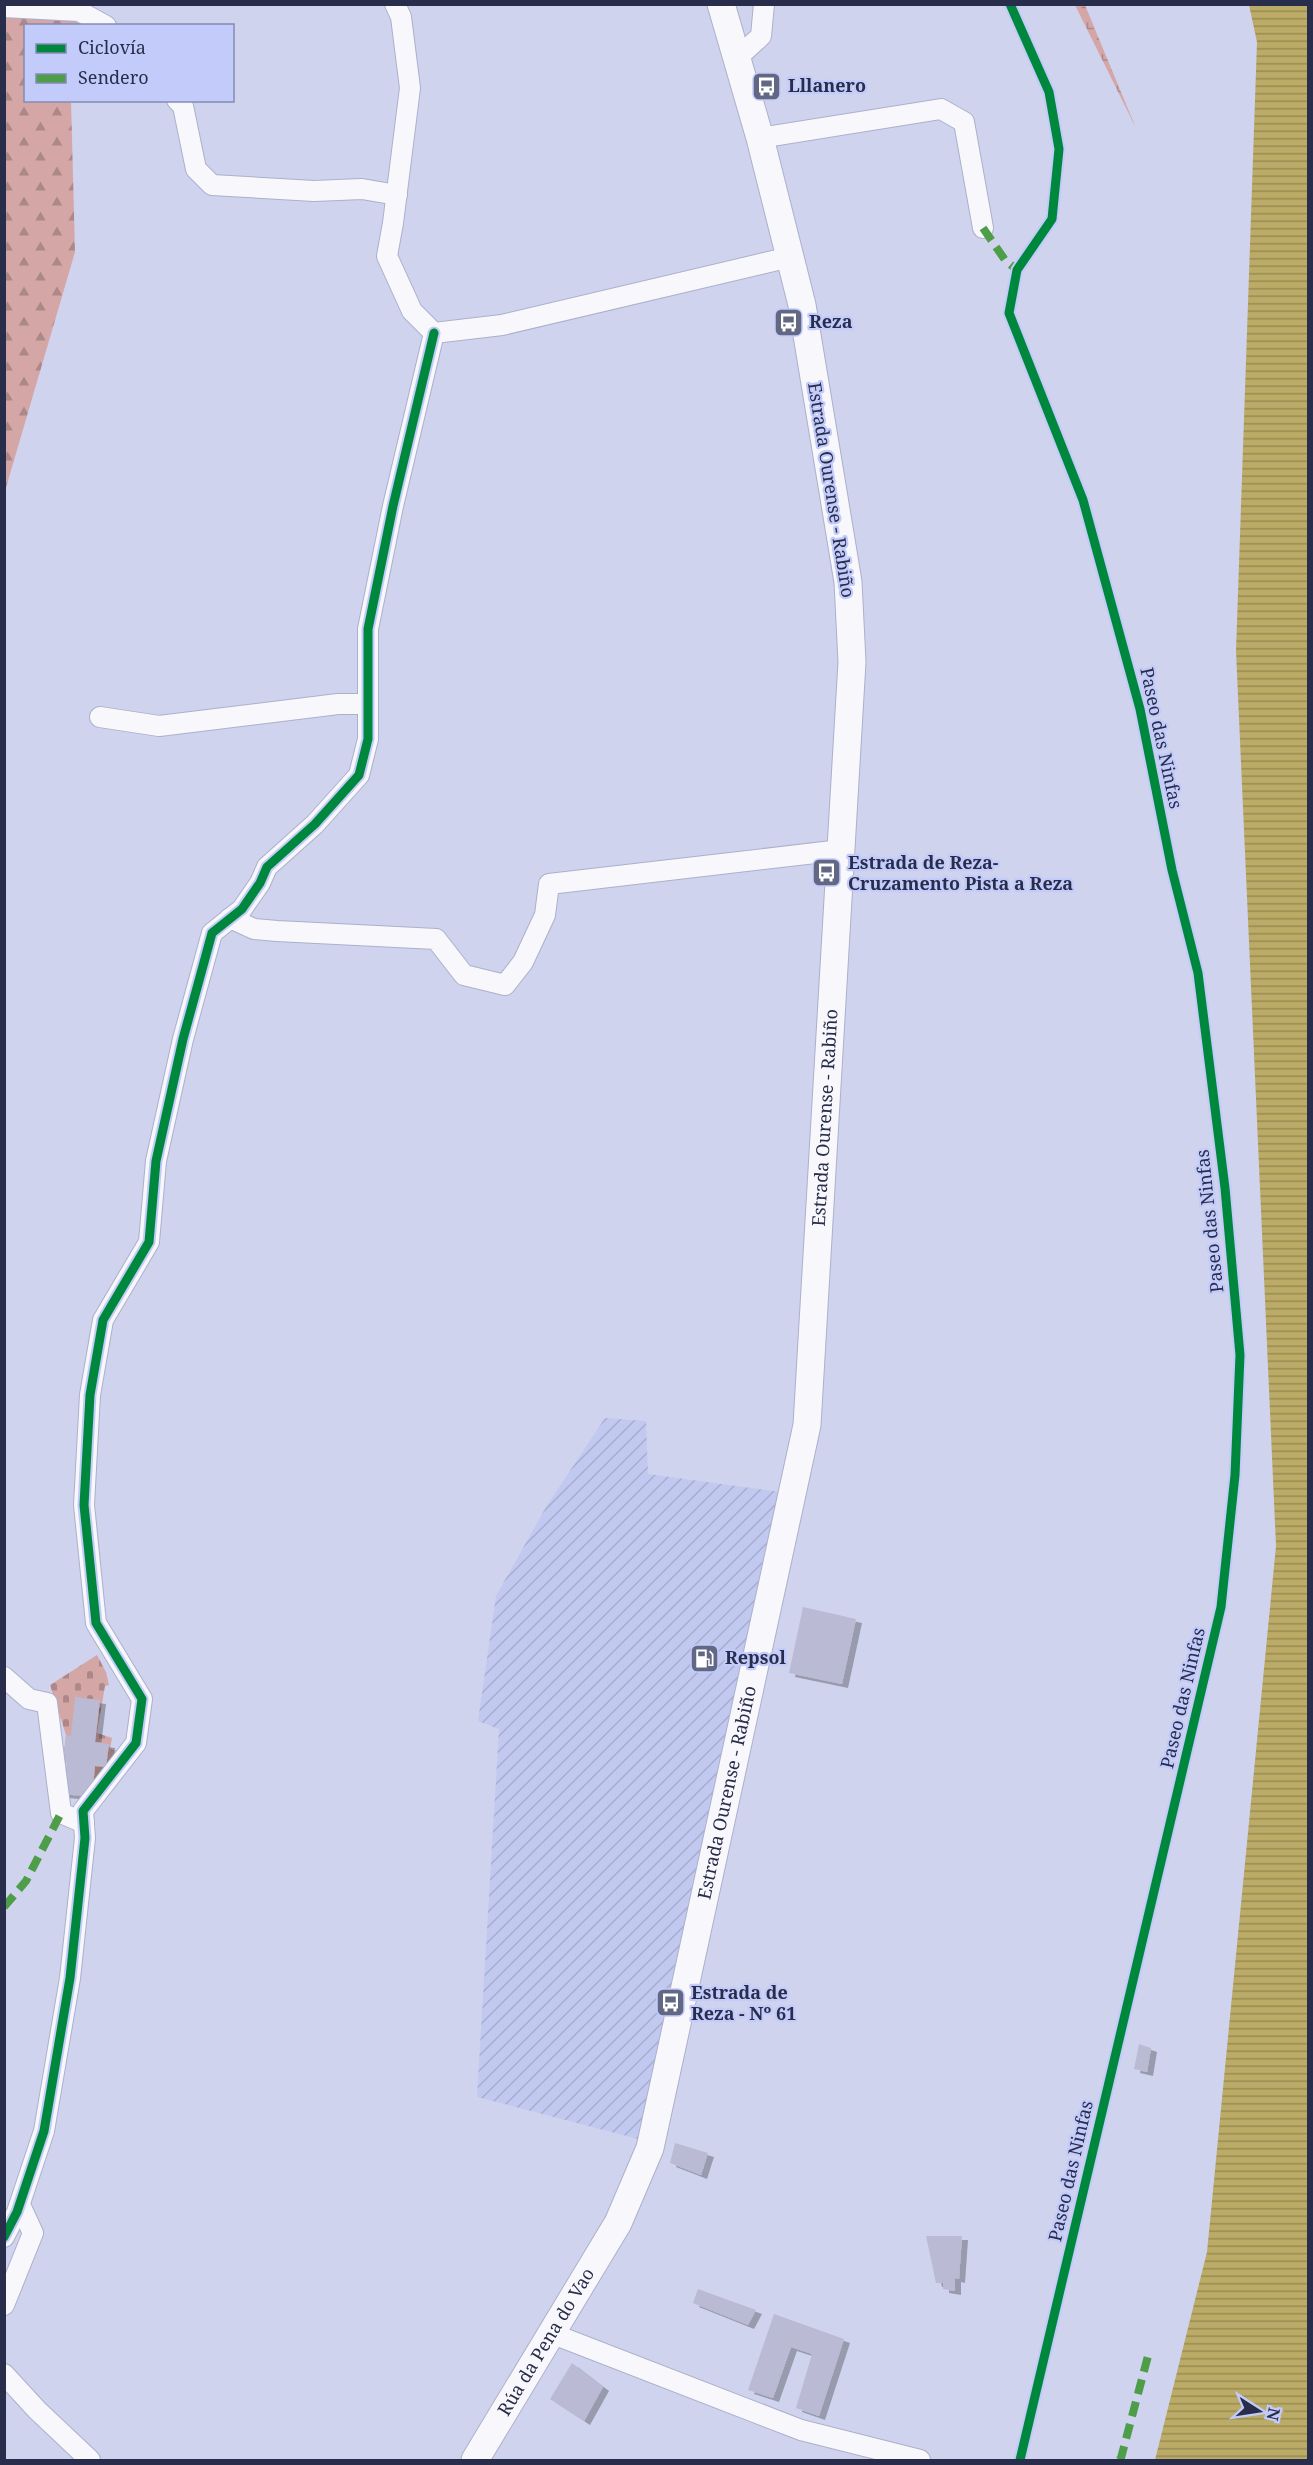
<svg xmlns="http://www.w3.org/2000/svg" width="1313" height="2465" viewBox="0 0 1313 2465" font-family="'Noto Serif',serif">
<defs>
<pattern id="industrial-furrows" width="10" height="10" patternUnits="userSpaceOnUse" patternTransform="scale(1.5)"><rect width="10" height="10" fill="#c2c9f0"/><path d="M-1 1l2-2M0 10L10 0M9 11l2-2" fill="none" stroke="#a7adcf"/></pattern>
<pattern id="forest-firs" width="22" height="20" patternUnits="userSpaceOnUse" patternTransform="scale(1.5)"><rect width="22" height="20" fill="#d4a6a6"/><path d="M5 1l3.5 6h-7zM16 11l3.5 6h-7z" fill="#ac8889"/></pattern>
<pattern id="wetland-marsh" width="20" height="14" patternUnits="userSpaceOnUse" patternTransform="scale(1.5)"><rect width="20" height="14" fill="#d4a6a6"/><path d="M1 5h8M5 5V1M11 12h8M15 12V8" fill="none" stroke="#ac8889"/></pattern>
<pattern id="cemetery-stones" width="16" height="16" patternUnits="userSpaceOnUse" patternTransform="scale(1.5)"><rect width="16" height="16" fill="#d4a6a6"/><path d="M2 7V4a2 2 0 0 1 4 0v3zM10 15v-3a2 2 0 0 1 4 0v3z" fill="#ac8889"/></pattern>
<pattern id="water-rules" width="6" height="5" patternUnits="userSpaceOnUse" patternTransform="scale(1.5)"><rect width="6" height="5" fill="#bbab66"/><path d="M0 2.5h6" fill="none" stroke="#988c56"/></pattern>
<filter id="shadow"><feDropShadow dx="6" dy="4" stdDeviation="0" flood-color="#0004"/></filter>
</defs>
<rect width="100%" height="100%" fill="#cfd3ed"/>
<path fill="url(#industrial-furrows)" d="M605,1418L646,1421L648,1474L780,1492L638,2139L477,2097L499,1729L478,1721L496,1596L546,1507Z"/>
<path fill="url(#forest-firs)" d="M5,5H94L81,25L26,26V100L71,101L75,252L5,491Z"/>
<path fill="url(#wetland-marsh)" d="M1075,5H1085L1135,126Z"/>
<path fill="url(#cemetery-stones)" d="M97,1655L106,1672L109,1685L105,1686L97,1733L112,1738L110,1749L120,1752L92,1797L63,1794L67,1763L63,1762L66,1735L50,1685Z"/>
<path fill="url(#water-rules)" d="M1249,5H1308V2460H1155L1207,2252L1276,1546L1236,651L1257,42Z"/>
<g fill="#bbbad4" filter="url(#shadow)">
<path d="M803,1607L856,1619L842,1684L789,1673Z"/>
<path d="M75,1697L100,1700L95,1742L109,1744L106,1767L95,1766L92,1797L63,1794L67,1762H63L66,1735L71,1736Z"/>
<path d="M1139,2044L1151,2048L1147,2072L1134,2069Z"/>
<path d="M675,2143L708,2153L701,2175L670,2163Z"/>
<path d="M926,2236H962L959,2279L955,2278V2291L943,2289V2283H936Z"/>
<path d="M698,2289L756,2310L748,2325L693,2303Z"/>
<path d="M774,2314L844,2339L819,2416L796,2408L812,2354L791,2347L773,2398L748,2390Z"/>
<path d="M572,2363L603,2387L584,2421L550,2399Z"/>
</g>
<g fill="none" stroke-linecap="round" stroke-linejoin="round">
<defs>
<g id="street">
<path d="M395,4L401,17L410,88L393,223L387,256L412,311L434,333L502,325L790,257"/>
<path d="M4,7L79,11L106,26"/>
<path d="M737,58L761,36L764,4"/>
<path d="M177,100L183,106L196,169L212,185L314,191L362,189L397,195"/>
<path d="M760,138L941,109L964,122L983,228"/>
<path d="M100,717L159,726L338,704H368"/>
<path d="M230,918L254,929L277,931L436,939L464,975L505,985L523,962L545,915L549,884L841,850"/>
<path d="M4,1677L29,1699L47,1703L61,1813L84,1823"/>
<path d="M4,2237L17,2212L44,2131L70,1978L85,1838L83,1811L136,1743L142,1699L96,1623L84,1505L90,1395L103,1320L149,1242L156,1161L183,1039L212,933L242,909L260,883L267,867L315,824L359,775L368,739V629L393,506L434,333"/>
<path d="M4,2305L33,2233L20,2205"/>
<path d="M553,2334L801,2430L920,2460"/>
<path d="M4,2374L37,2410L90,2460"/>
</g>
<g id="secondary">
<path id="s1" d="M475,2460L618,2223L650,2148L807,1425L852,662L848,582L802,305L760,138L721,4"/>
</g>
</defs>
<use href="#street" stroke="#acb0cb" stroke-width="22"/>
<use href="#secondary" stroke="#acb0cb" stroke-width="29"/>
<path stroke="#cdcfd7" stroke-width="4" stroke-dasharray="4.5 4.5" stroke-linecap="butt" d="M1010,4L1049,92L1059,149L1052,219L1017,270L1009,313L1083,500L1140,709L1172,870L1198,973L1225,1188L1240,1355L1235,1475L1221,1607L1020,2460"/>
<use href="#street" stroke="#f8f8fc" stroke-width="20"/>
<use href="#secondary" stroke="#f8f8fc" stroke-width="27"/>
<g stroke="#4e9d48" stroke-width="8" stroke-dasharray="15 8" stroke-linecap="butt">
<path d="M983,228L1005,260L1017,270"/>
<path d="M4,1907L26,1881L61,1813"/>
<path d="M1119,2460L1121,2458L1148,2356"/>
</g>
<defs>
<g id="cycleway">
<path d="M1010,4L1049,92L1059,149L1052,219L1017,270L1009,313L1083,500L1140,709L1172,870L1198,973L1225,1188L1240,1355L1235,1475L1221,1607L1020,2460"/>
<path d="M4,2237L17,2212L44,2131L70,1978L85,1838L83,1811L136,1743L142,1699L96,1623L84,1505L90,1395L103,1320L149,1242L156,1161L183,1039L212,933L242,909L260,883L267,867L315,824L359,775L368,739V629L393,506L434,333"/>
</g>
</defs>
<use href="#cycleway" stroke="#c2cbfa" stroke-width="13"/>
<use href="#cycleway" stroke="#00873e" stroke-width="9"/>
</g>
<defs>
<symbol id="bus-square" viewBox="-11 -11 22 22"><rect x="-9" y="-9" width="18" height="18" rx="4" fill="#626784" stroke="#c2cbfa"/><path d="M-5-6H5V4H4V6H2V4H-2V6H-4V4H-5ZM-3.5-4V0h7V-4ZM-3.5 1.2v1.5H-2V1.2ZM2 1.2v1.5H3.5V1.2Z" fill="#fff"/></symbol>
<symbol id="fuel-square" viewBox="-11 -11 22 22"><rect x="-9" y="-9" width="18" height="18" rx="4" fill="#626784" stroke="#c2cbfa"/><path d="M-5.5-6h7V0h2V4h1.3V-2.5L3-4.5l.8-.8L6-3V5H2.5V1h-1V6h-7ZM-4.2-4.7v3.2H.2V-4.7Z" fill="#fff"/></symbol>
</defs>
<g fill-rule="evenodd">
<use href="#bus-square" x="750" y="70" width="33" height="33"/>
<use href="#bus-square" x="772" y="306" width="33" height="33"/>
<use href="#bus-square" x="810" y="856" width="33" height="33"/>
<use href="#fuel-square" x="688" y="1642" width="33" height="33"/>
<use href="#bus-square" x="654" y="1986" width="33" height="33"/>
</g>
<g text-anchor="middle" stroke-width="4.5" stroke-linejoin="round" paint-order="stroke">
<g font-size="18" font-weight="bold" fill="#282d4b" stroke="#c2cbfa" text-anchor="start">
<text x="788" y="92">Lllanero</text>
<text x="809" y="328">Reza</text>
<text x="848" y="869">Estrada de Reza-<tspan x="848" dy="21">Cruzamento Pista a Reza</tspan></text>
<text x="725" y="1664">Repsol</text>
<text x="691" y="1999">Estrada de<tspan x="691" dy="21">Reza - Nº 61</tspan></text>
</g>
<g font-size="18" fill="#282d4b" stroke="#c2cbfa">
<text transform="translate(831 490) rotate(81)" y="6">Estrada Ourense - Rabiño</text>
<text transform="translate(1161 738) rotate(78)" y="6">Paseo das Ninfas</text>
<text dy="6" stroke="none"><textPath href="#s1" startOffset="1406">Estrada Ourense - Rabiño</textPath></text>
<text transform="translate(1210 1221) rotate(-96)" y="6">Paseo das Ninfas</text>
<text transform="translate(1183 1698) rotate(-77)" y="6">Paseo das Ninfas</text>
<text dy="6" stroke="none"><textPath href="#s1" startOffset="722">Estrada Ourense - Rabiño</textPath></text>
<text transform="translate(1071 2171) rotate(-77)" y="6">Paseo das Ninfas</text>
<text dy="6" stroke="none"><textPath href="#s1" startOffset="138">Rúa da Pena do Vao</textPath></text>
</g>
</g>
<rect width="1313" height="2465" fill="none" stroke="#282d4b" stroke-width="12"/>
<rect x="24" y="24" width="210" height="78" fill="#c2cbfa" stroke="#848cb4" stroke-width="1.5"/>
<rect x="36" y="44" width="30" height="9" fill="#00873e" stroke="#848cb4" stroke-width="1.5"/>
<text x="78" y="54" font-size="18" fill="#282d4b">Ciclovía</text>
<rect x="36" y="74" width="30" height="9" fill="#4e9d48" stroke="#848cb4" stroke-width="1.5"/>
<text x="78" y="84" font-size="18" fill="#282d4b">Sendero</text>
<g transform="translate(1259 2411) rotate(102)" stroke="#c2cbfa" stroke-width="4.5" paint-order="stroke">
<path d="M0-4.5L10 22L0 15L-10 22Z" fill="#282d4b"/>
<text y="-9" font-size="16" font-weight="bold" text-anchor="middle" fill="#282d4b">N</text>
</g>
</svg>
